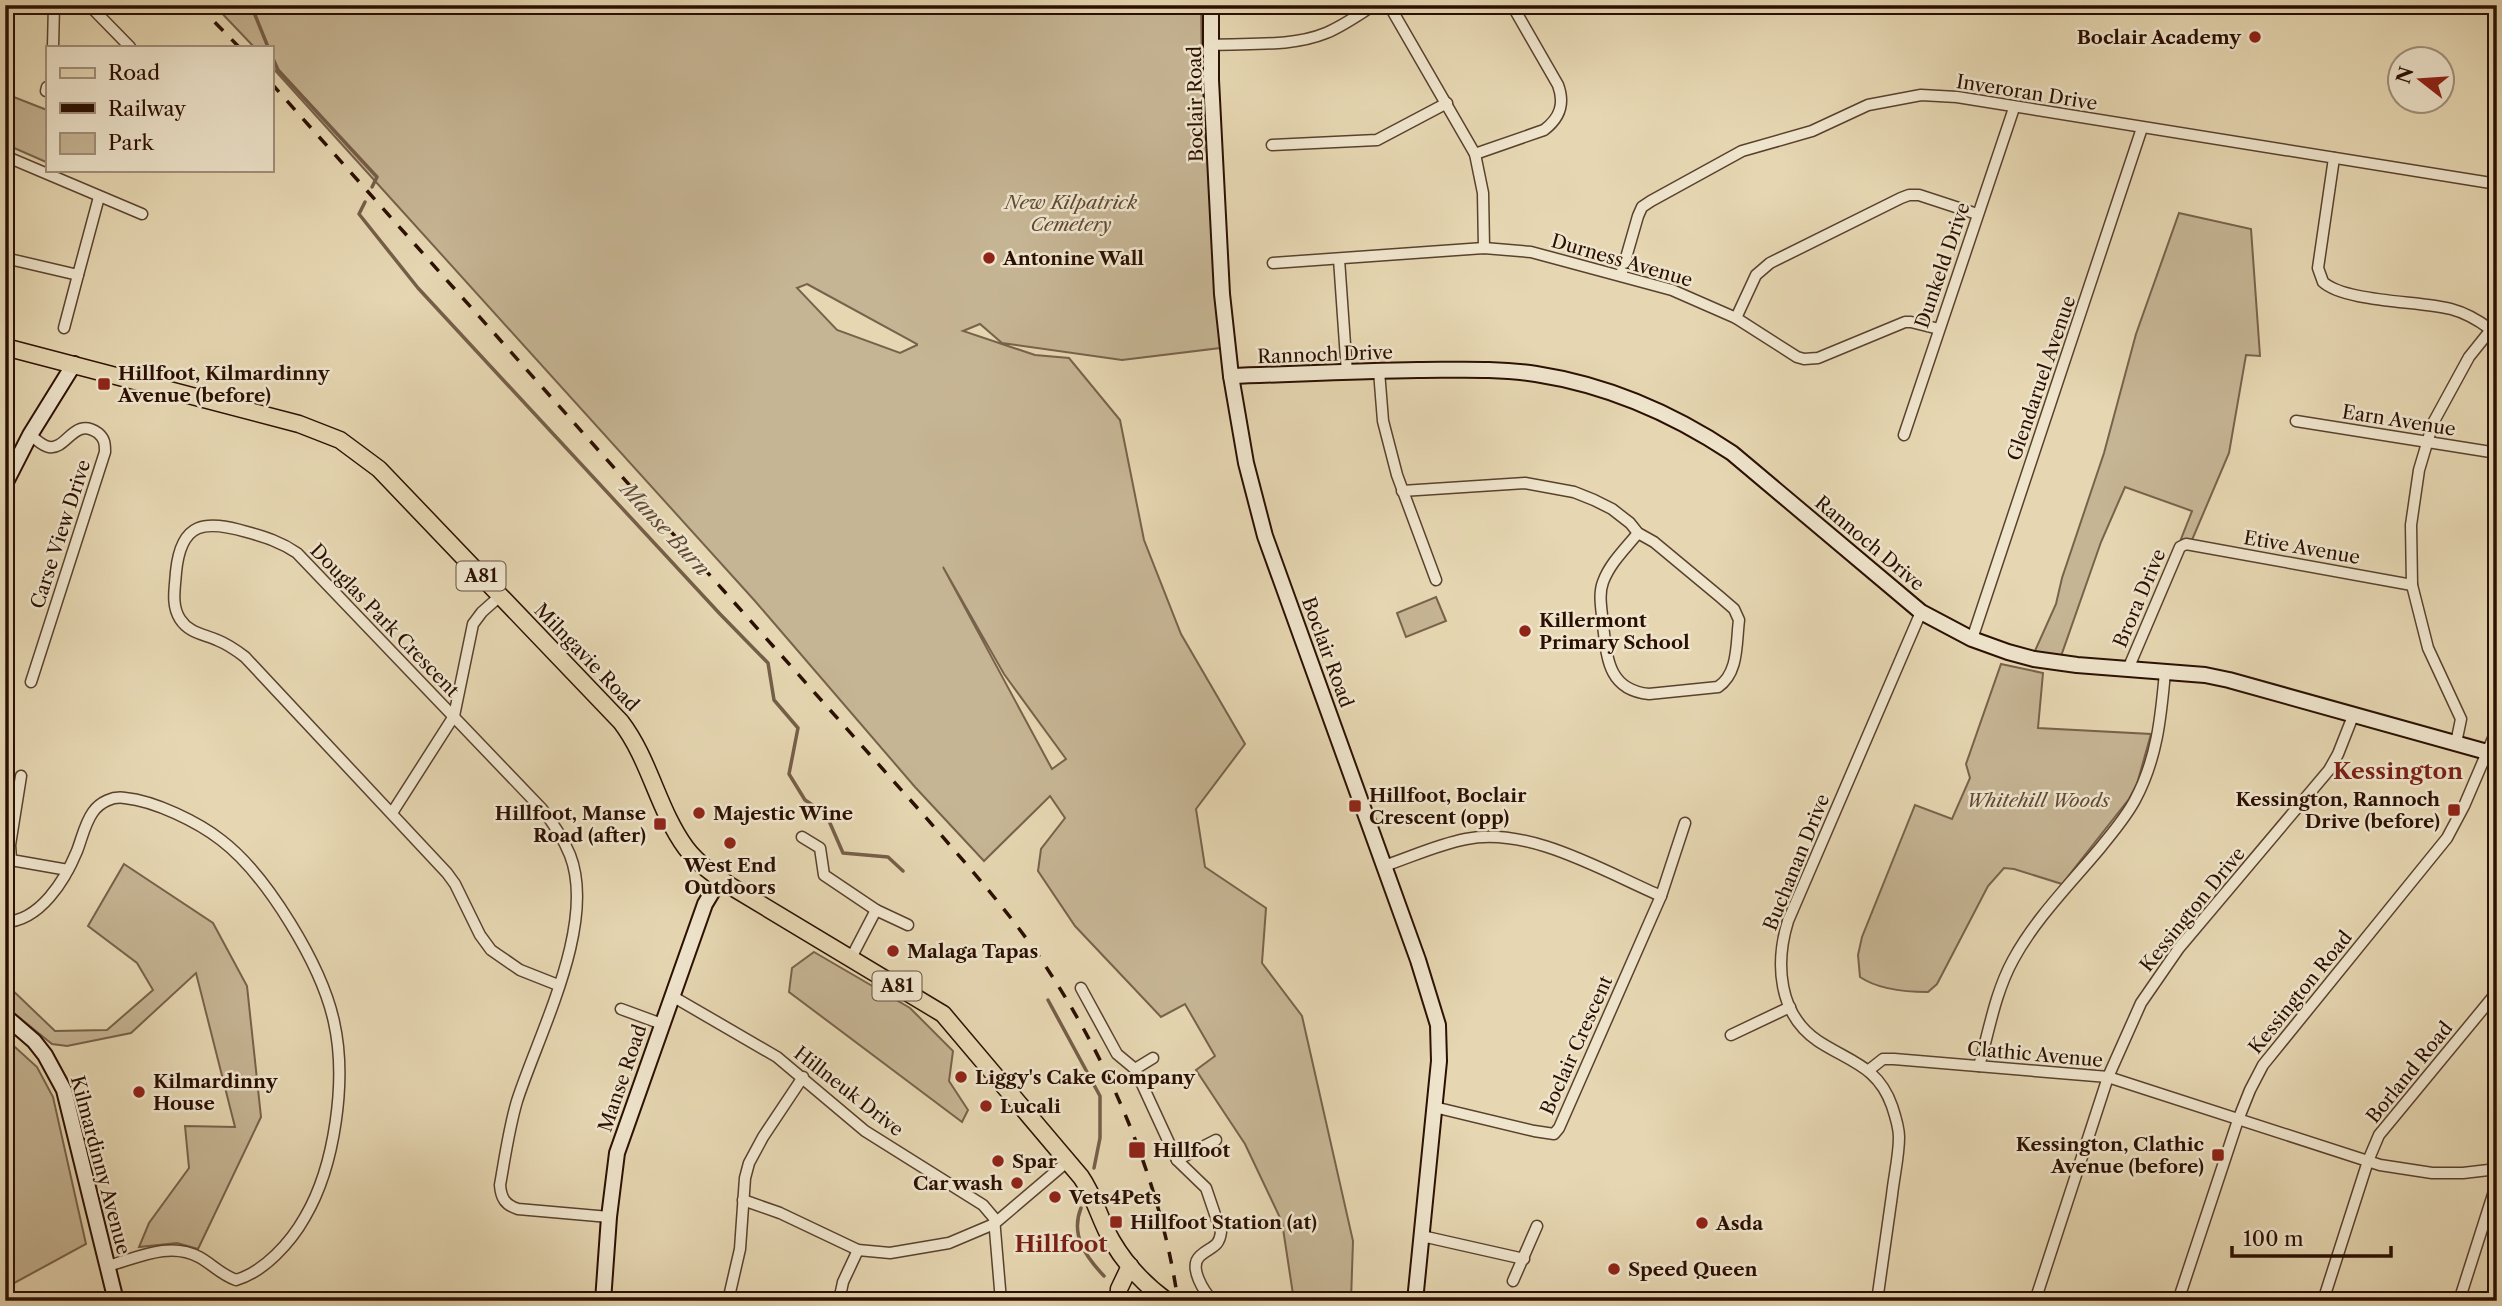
<svg xmlns="http://www.w3.org/2000/svg" width="2502" height="1306" viewBox="0 0 2502 1306" font-family="'Libre Caslon Text',serif">
<rect width="100%" height="100%" fill="#e6d7b2"/>
<filter id="stains"><feTurbulence type="fractalNoise" baseFrequency=".00286" numOctaves="4"/><feColorMatrix values="0 0 0 0 .2 0 0 0 0 .09 0 0 0 0 .02 0 0 0 .5 -.17"/></filter>
<radialGradient id="worn" r=".72"><stop offset=".6" stop-color="#630" stop-opacity="0"/><stop offset="1" stop-color="#630" stop-opacity=".3"/></radialGradient>
<g fill="#c6b594" stroke="#78624b" stroke-width="2" fill-rule="evenodd">
<path d="M214,5H696L707,7L709,5H1201L1202,73L1220,348L1122,360L1002,343L980,324L963,331L1035,355L1069,358L1120,420L1144,540L1181,634L1245,744L1196,809L1205,867L1266,908L1262,963L1302,1016L1353,1241L1351,1301H1294L1282,1222L1245,1144L1196,1070L1215,1056L1185,1004L1161,1017L1075,926L1038,871L1041,849L1065,818L1050,796L984,861L915,787L755,601L271,66V47H254ZM807,284L917,344V345L900,353L837,330L797,288ZM943,567L1004,674L1066,759L1052,769Z"/>
<path d="M5,78L6,94L47,110L46,162L5,144Z"/>
<path d="M2179,213L2251,229L2260,356L2246,355L2229,453L2192,540L2181,539L2192,511L2125,487L2101,542L2060,659L2034,653L2056,604L2062,578L2104,453L2136,334Z"/>
<path d="M1436,597L1446,621L1406,637L1397,613Z"/>
<path d="M2001,664L2043,673L2038,728L2151,734L2137,784L2129,799L2062,884L2014,869L2004,868L1988,886L1937,984L1928,992C1905,992 1879,990 1860,977L1858,955L1862,937L1915,805L1952,819L1970,778L1966,764Z"/>
<path d="M124,864L213,923L247,986L261,1117L198,1249L177,1243L139,1247L149,1223L189,1168L185,1126L235,1127L196,973L131,1033L67,1046L52,1044L5,1006V983L55,1031L107,1030L153,990L137,963L88,926Z"/>
<path d="M814,952L910,1008L953,1051L949,1081L968,1110L962,1122L789,992L792,968Z"/>
<path d="M5,1038L37,1067L53,1097L86,1244L5,1288Z"/>
</g>
<g fill="none" stroke-linecap="round" stroke-linejoin="round">
<g stroke="#755e48" stroke-width="3.5">
<path d="M251,5L268,47"/>
<path d="M271,54L278,70L377,177L372,187"/>
<path d="M365,202L359,214L418,288L720,614L768,663L774,700L798,728L789,774L805,800L826,814L843,853L888,857L903,871"/>
<path d="M1048,1000L1100,1096V1138L1094,1168"/>
<path d="M1081,1208C1070,1235 1086,1257 1104,1276"/>
</g>
<defs>
<g id="street">
<path d="M89,5L130,47"/>
<path d="M1389,5L1475,154L1483,193L1484,248"/>
<path d="M1213,45C1249,43 1292,47 1326,33C1343,26 1358,15 1374,5"/>
<path d="M53,47L54,5"/>
<path d="M46,91L47,87"/>
<path d="M1272,145L1377,140L1447,103"/>
<path d="M1475,154L1544,130C1560,118 1565,104 1558,85L1512,5"/>
<path d="M5,156L142,214"/>
<path d="M2334,158L2318,268L2323,282C2345,302 2420,301 2451,309C2466,313 2478,320 2490,329"/>
<path d="M5,258L78,275L99,197"/>
<path d="M1339,259L1347,373"/>
<path d="M1273,263L1484,248L1531,252L1672,290L1736,318L1797,357L1804,359L1818,358L1905,322H1911L1939,329"/>
<path d="M1621,275L1638,216L1642,207L1651,201L1742,151L1812,131L1868,105L1921,95L1957,97L2497,184"/>
<path d="M1736,318L1756,275L1770,263L1901,198L1909,195H1919L1977,214"/>
<path d="M64,328L78,275"/>
<path d="M1379,371L1383,421L1397,475L1436,580"/>
<path d="M2296,421L2497,453"/>
<path d="M30,435C36,439 42,446 49,447C67,450 74,416 98,433C105,439 105,444 105,452L31,682"/>
<path d="M1904,435L2014,108"/>
<path d="M1402,491L1525,483L1574,492L1594,500L1612,509L1630,523L1638,533L1654,542L1719,596L1734,609L1739,620C1736,643 1739,673 1718,687L1649,694C1608,690 1607,658 1603,625C1602,611 1598,595 1603,582C1610,563 1626,548 1638,533"/>
<path d="M1972,639L2142,128"/>
<path d="M2128,669L2180,547L2186,544L2412,585"/>
<path d="M2456,743L2461,719L2428,648L2412,585L2411,525L2419,470L2433,423L2469,357L2497,322"/>
<path d="M21,776L10,845L11,860L68,870"/>
<path d="M392,813L454,716L473,624L482,612L500,596"/>
<path d="M802,837L820,848L824,875L876,910L908,925"/>
<path d="M1384,866C1411,857 1439,844 1466,839C1529,826 1603,871 1661,896"/>
<path d="M5,922C40,921 65,880 77,851C82,838 85,823 93,812C100,802 113,796 125,798C155,801 198,822 221,840C267,875 322,966 334,1022C347,1080 335,1166 305,1217C291,1242 264,1272 236,1280C220,1274 212,1264 199,1257C170,1241 137,1258 108,1266"/>
<path d="M851,958L876,910"/>
<path d="M558,985L520,970L491,950L480,935L455,884L447,873L245,657C236,650 227,644 217,640C203,634 189,633 180,619C171,605 175,588 176,572C181,521 205,520 247,532C265,537 281,542 297,553L542,809C553,823 563,838 570,855C597,924 539,1033 517,1101C509,1128 505,1157 500,1185C501,1198 505,1205 518,1209L609,1217"/>
<path d="M1081,988L1117,1054L1135,1069L1177,1160L1206,1188L1221,1232C1219,1248 1211,1246 1200,1256C1188,1267 1204,1292 1213,1301"/>
<path d="M672,996L777,1057L865,1131L983,1205L994,1218L1001,1301"/>
<path d="M621,1009L662,1024"/>
<path d="M1731,1035L1790,1007"/>
<path d="M1979,1066C1989,1031 1995,993 2013,960C2035,919 2071,883 2101,847C2113,832 2126,817 2135,800C2157,759 2161,717 2165,672"/>
<path d="M1135,1069L1153,1058"/>
<path d="M1869,1070L1883,1059H1894L2108,1077L2380,1165L2432,1173H2463L2497,1169"/>
<path d="M1434,1107L1534,1131L1554,1134L1559,1128L1661,896L1685,823"/>
<path d="M1177,1160L1216,1140"/>
<path d="M743,1200L780,1213L858,1250L890,1253L949,1243L994,1224L1068,1161"/>
<path d="M1422,1236L1524,1259"/>
<path d="M1513,1281L1537,1226"/>
<path d="M728,1301L740,1249L745,1178L749,1163L763,1137L803,1077"/>
<path d="M839,1301L843,1282L858,1250"/>
<path d="M1877,1301C1882,1266 1887,1230 1892,1195C1894,1176 1899,1156 1899,1137C1899,1128 1895,1115 1892,1106C1878,1066 1850,1062 1818,1041C1778,1014 1775,963 1788,921L1921,612"/>
<path d="M2035,1301L2108,1077L2141,1003L2179,948L2329,770L2338,754L2353,716"/>
<path d="M2178,1301L2238,1120L2250,1090L2263,1065L2447,838L2464,806L2497,729"/>
<path d="M2323,1301L2368,1161L2379,1135L2497,992"/>
<path d="M2459,1301L2497,1182"/>
</g>
<g id="secondary">
<path d="M1211,5V80L1222,294L1231,376L1246,463L1265,536L1418,960L1438,1025L1439,1061L1415,1301"/>
<path d="M1231,376C1294,374 1356,371 1418,370C1457,370 1497,368 1536,374C1607,385 1672,413 1732,453L1921,612L1972,639L2008,652L2034,659L2077,665L2205,675L2229,680L2487,752L2497,758"/>
<path d="M5,484L30,435L74,364"/>
<path d="M5,1016L34,1041L45,1055L64,1090L116,1301"/>
<path d="M603,1301L609,1217L617,1153L705,904L720,879"/>
</g>
<g id="primary">
<path d="M5,347L299,424L340,440L379,469L621,722C650,760 658,810 686,848C698,864 716,876 732,887L943,1014L1081,1177C1095,1197 1100,1221 1112,1241C1126,1265 1145,1285 1167,1301"/>
<path d="M1118,1301L1119,1289L1130,1266"/>
</g>
</defs>
<use href="#street" stroke="#5a412e" stroke-width="13"/>
<use href="#secondary" stroke="#2b0f02" stroke-width="18"/>
<use href="#primary" stroke="#2b0f02" stroke-width="19"/>
<use href="#street" stroke="#efe5cd" stroke-width="10"/>
<use href="#secondary" stroke="#efe5cd" stroke-width="14"/>
<use href="#primary" stroke="#e6d7b2" stroke-width="16"/>
<g stroke="#2b0f02" stroke-width="3.5" stroke-dasharray="12 12" stroke-linecap="butt">
<path d="M198,5L239,47"/>
<path d="M271,83L921,812C960,857 1001,902 1036,952C1107,1055 1160,1177 1178,1301"/>
</g>
</g>
<g fill="#8f2418" stroke="#efe5cd" stroke-width="2.5">
<circle cx="2255" cy="37" r="7"/>
<circle cx="989" cy="258" r="7"/>
<rect x="97" y="377" width="14" height="14" rx="3.5"/>
<circle cx="1525" cy="631" r="7"/>
<rect x="1348" y="799" width="14" height="14" rx="3.5"/>
<rect x="2447" y="803" width="14" height="14" rx="3.5"/>
<circle cx="699" cy="813" r="7"/>
<rect x="653" y="817" width="14" height="14" rx="3.5"/>
<circle cx="730" cy="843" r="7"/>
<circle cx="893" cy="951" r="7"/>
<circle cx="961" cy="1077" r="7"/>
<circle cx="139" cy="1092" r="7"/>
<circle cx="986" cy="1106" r="7"/>
<rect x="1128" y="1141" width="18" height="18" rx="3.5"/>
<rect x="2211" y="1148" width="14" height="14" rx="3.5"/>
<circle cx="998" cy="1161" r="7"/>
<circle cx="1017" cy="1183" r="7"/>
<circle cx="1055" cy="1197" r="7"/>
<rect x="1109" y="1215" width="14" height="14" rx="3.5"/>
<circle cx="1702" cy="1223" r="7"/>
<circle cx="1614" cy="1269" r="7"/>
</g>
<g text-anchor="middle" stroke-width="5" stroke-linejoin="round" paint-order="stroke">
<g fill="#efe5cd" stroke="#664f3f" stroke-width="2">
<rect x="456.5" y="561.5" width="49" height="29" rx="5"/>
<rect x="872.5" y="971.5" width="49" height="29" rx="5"/>
</g>
<g font-size="18" font-weight="bold" fill="#2b0f02">
<text x="481" y="582">A81</text>
<text x="897" y="992">A81</text>
</g>
<g font-size="19" font-weight="bold" fill="#2b0f02" stroke="#efe5cd" text-anchor="start">
<text x="2241" y="44" text-anchor="end">Boclair Academy</text>
<text x="1003" y="265">Antonine Wall</text>
<text x="118" y="380">Hillfoot, Kilmardinny<tspan x="118" dy="22">Avenue (before)</tspan></text>
<text x="1539" y="627">Killermont<tspan x="1539" dy="22">Primary School</tspan></text>
<text x="1369" y="802">Hillfoot, Boclair<tspan x="1369" dy="22">Crescent (opp)</tspan></text>
<text x="2440" y="806" text-anchor="end">Kessington, Rannoch<tspan x="2440" dy="22">Drive (before)</tspan></text>
<text x="646" y="820" text-anchor="end">Hillfoot, Manse<tspan x="646" dy="22">Road (after)</tspan></text>
<text x="713" y="820">Majestic Wine</text>
<text x="730" y="872" text-anchor="middle">West End<tspan x="730" dy="22">Outdoors</tspan></text>
<text x="907" y="958">Malaga Tapas</text>
<text x="975" y="1084">Liggy's Cake Company</text>
<text x="153" y="1088">Kilmardinny<tspan x="153" dy="22">House</tspan></text>
<text x="1000" y="1113">Lucali</text>
<text x="2204" y="1151" text-anchor="end">Kessington, Clathic<tspan x="2204" dy="22">Avenue (before)</tspan></text>
<text x="1153" y="1157">Hillfoot</text>
<text x="1012" y="1168">Spar</text>
<text x="1003" y="1190" text-anchor="end">Car wash</text>
<text x="1069" y="1204">Vets4Pets</text>
<text x="1130" y="1229">Hillfoot Station (at)</text>
<text x="1716" y="1230">Asda</text>
<text x="1628" y="1276">Speed Queen</text>
</g>
<g font-size="19" fill="#2b0f02" stroke="#efe5cd">
<text transform="translate(2027 92) rotate(9)" y="7">Inveroran Drive</text>
<text transform="translate(1195 104) rotate(-91)" y="7">Boclair Road</text>
<text transform="translate(1622 260) rotate(16)" y="7">Durness Avenue</text>
<text transform="translate(1942 265) rotate(-71)" y="7">Dunkeld Drive</text>
<text transform="translate(1325 354) rotate(-2)" y="7">Rannoch Drive</text>
<text transform="translate(2041 378) rotate(-71)" y="7">Glendaruel Avenue</text>
<text transform="translate(2399 420) rotate(9)" y="7">Earn Avenue</text>
<text transform="translate(60 534) rotate(-72)" y="7">Carse View Drive</text>
<text transform="translate(1870 543) rotate(40)" y="7">Rannoch Drive</text>
<text transform="translate(2302 547) rotate(10)" y="7">Etive Avenue</text>
<text transform="translate(2139 598) rotate(-67)" y="7">Brora Drive</text>
<text transform="translate(385 620) rotate(46)" y="7">Douglas Park Crescent</text>
<text transform="translate(1328 652) rotate(70)" y="7">Boclair Road</text>
<text transform="translate(587 657) rotate(46)" y="7">Milngavie Road</text>
<text transform="translate(1796 862) rotate(-68)" y="7">Buchanan Drive</text>
<text transform="translate(2192 909) rotate(-51)" y="7">Kessington Drive</text>
<text transform="translate(2300 992) rotate(-51)" y="7">Kessington Road</text>
<text transform="translate(1576 1045) rotate(-66)" y="7">Boclair Crescent</text>
<text transform="translate(2035 1054) rotate(5)" y="7">Clathic Avenue</text>
<text transform="translate(2409 1072) rotate(-51)" y="7">Borland Road</text>
<text transform="translate(622 1078) rotate(-71)" y="7">Manse Road</text>
<text transform="translate(849 1091) rotate(38)" y="7">Hillneuk Drive</text>
<text transform="translate(101 1165) rotate(75)" y="7">Kilmardinny Avenue</text>
</g>
<g font-size="19" font-style="italic" fill="#614935" stroke="#efe5cd">
<text x="1071" y="209">New Kilpatrick<tspan x="1071" dy="22">Cemetery</tspan></text>
<text x="2038" y="807">Whitehill Woods</text>
</g>
<g font-size="21" font-style="italic" fill="#624a36" stroke="#efe5cd">
<text transform="translate(665 529) rotate(47)" y="7">Manse Burn</text>
</g>
<g font-size="23" font-weight="bold" fill="#7a1f14" stroke="#efe5cd">
<text x="2398" y="779">Kessington</text>
<text x="1061" y="1252">Hillfoot</text>
</g>
</g>
<rect width="2502" height="1306" fill="none" stroke="#e6d7b2" stroke-width="28"/>
<rect x="7" y="7" width="2488" height="1292" fill="none" stroke="#2b0f02" stroke-width="3.5"/>
<rect x="14" y="14" width="2474" height="1278" fill="none" stroke="#2b0f02" stroke-width="2"/>
<rect x="46" y="46" width="228" height="126" fill="#efe5cd" stroke="#a18f7c" stroke-width="2"/>
<rect x="60" y="68" width="35" height="10" fill="#e6d7b2" stroke="#a18f7c" stroke-width="2"/>
<text x="108" y="80" font-size="21" fill="#2b0f02">Road</text>
<rect x="60" y="103" width="35" height="10" fill="#2b0f02" stroke="#a18f7c" stroke-width="2"/>
<text x="108" y="116" font-size="21" fill="#2b0f02">Railway</text>
<rect x="60" y="133" width="35" height="21" fill="#c6b594" stroke="#a18f7c" stroke-width="2"/>
<text x="108" y="150" font-size="21" fill="#2b0f02">Park</text>
<g transform="translate(2421 80) rotate(287)"><circle r="33" fill="#efe5cd" stroke="#a18f7c" stroke-width="2"/>
<path d="M0-5L12 26L0 18L-12 26Z" fill="#8f2418"/>
<text y="-10" font-size="19" font-weight="bold" text-anchor="middle" fill="#2b0f02">N</text>
</g>
<path d="M2232 1246v10h159v-10" fill="none" stroke="#2b0f02" stroke-width="3.5"/>
<text x="2243" y="1246" font-size="21" fill="#2b0f02" stroke="#efe5cd" stroke-width="5" paint-order="stroke">100 m</text>
<rect width="100%" height="100%" filter="url(#stains)"/>
<rect width="100%" height="100%" fill="url(#worn)"/>
</svg>
